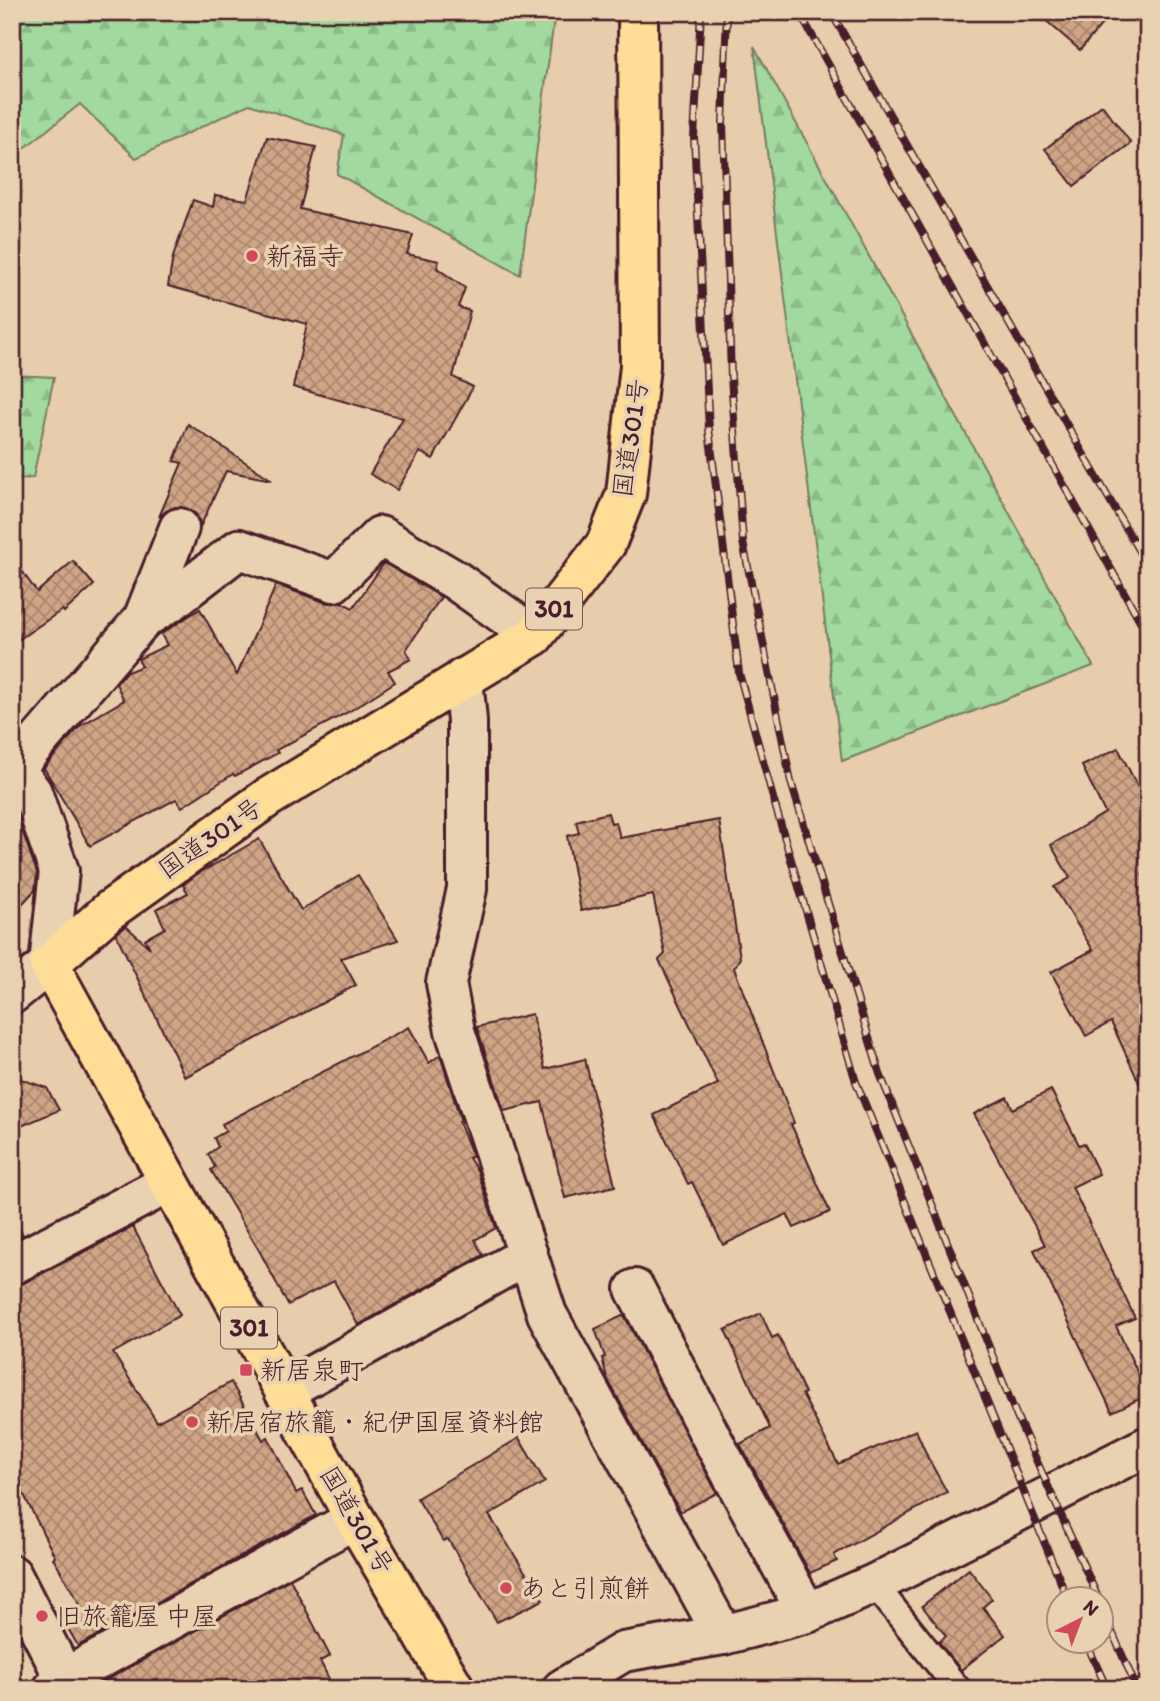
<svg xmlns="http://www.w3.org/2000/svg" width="1160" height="1701" viewBox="0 0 1160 1701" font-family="Itim,'Klee One',sans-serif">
<defs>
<pattern id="forest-firs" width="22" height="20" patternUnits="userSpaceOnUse" patternTransform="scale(1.75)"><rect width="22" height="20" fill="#a1d99e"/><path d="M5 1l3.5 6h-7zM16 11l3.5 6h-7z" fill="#8cba88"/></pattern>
<pattern id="building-cross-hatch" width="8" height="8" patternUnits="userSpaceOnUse" patternTransform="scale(1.75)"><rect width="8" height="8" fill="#cfa585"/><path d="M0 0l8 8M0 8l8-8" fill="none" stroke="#aa866d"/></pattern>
</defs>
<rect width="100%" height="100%" fill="#e7cdab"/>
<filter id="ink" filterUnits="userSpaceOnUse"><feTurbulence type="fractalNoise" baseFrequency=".0143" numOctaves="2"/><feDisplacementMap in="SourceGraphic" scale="14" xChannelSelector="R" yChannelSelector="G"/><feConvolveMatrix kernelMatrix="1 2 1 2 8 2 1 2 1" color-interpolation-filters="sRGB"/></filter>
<g filter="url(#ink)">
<g fill="url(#forest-firs)" stroke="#767c64" stroke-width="2">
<path d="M12,12H555L520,275L337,174L344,135L249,104L136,158L80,104L12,158Z"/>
<path d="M754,46L1093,666L842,761Z"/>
<path d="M12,375L54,377L33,478L12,479Z"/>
</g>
<g fill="url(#building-cross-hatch)" stroke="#4a1f2b" stroke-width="2">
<path d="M1036,12H1112L1080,50Z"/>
<path d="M1102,105L1131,143L1074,186L1045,149Z"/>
<path d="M267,137L316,147L300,209L413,235L407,254L439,261L437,268L465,288L458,307L470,311L453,377L473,387L433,459L420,452L397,490L370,474L403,418L293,387L307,324L168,286L173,257L193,200L213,207L215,195L247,200Z"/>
<path d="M188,424L272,480L226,471L201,525L196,514L186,508L175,507L166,511L159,517L182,463L174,461Z"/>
<path d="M12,558L37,592L73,561L94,585L64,612L62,610L12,644Z"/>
<path d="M384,563L441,597L406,650L411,659L388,671L395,682L350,711L276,750L278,753L235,776L233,774L182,807L176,799L90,846L44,768L80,726L124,700L116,684L125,673L142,666L138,659L167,645L161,634L200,609L237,675L276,585L327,603L341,602L353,608Z"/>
<path d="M1118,748L1148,807V1102L1111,1022L1086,1036L1051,972L1093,950L1054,887L1070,878L1051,845L1105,813L1082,766Z"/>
<path d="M608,813L611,823L616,822L620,838L719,820L740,958L734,968L794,1123L791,1124L830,1212L794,1228L787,1214L723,1245L692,1182L688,1184L654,1115L718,1084L659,960L665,954L653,895L581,911L567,836L579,833L576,821Z"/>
<path d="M12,824L23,833L37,873L35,890L12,915Z"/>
<path d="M259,839L301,910L358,875L398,940L341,958L356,985L185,1077L116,934L126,926L150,948L145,939L165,928L156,909L188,893L183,885L196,875Z"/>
<path d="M532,1014L545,1069L585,1059L615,1186L565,1198L542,1102L504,1111L477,1027Z"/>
<path d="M409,1027L429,1063L440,1055L461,1121L459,1122L473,1156L469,1158L478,1172L496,1228L475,1240L483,1255L358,1325L334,1281L288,1305L260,1252L211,1170L215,1167L208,1154L218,1147L214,1138L226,1131L222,1124Z"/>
<path d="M12,1076L47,1088L59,1110L12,1130Z"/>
<path d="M1051,1090L1079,1145L1084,1143L1099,1174L1072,1187L1135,1318L1116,1326L1148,1395L1112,1412L1034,1250L1045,1245L974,1114L1007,1097L1013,1109Z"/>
<path d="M12,1214L23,1235L12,1240Z"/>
<path d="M133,1227L180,1315L113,1353L157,1422L231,1382L263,1440L268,1437L296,1493L302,1490L316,1515L78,1646L62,1618L82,1608L53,1558L55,1557L12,1471V1287L22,1284Z"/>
<path d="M761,1313L772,1338L778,1335L805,1393L802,1394L838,1464L916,1430L928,1458L947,1492L834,1555L837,1561L810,1573L740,1444L770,1428L725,1330Z"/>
<path d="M624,1315L717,1493L680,1512L607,1378L602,1358L605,1357L595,1329Z"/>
<path d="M519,1438L545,1482L489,1515L543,1600L497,1622L448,1539L443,1541L417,1498Z"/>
<path d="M969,1569L992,1599L983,1607L1005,1635L961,1670L939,1642L946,1636L922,1606Z"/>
<path d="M290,1579L330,1656L320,1661L334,1689H101L99,1684Z"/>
</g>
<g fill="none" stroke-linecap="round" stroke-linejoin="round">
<defs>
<path id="lane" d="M874,1584L958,1689"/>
<g id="street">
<path d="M143,619L169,603L239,549L334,582L380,536L455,580L534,636"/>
<path d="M463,678L467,721V889L446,983L455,1031L547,1314L723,1635"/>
<path d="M12,765L32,792L59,871L49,964"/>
<path d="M15,768L143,619L179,528"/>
<path d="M12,1265L169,1183"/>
<path d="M635,1289L710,1435L807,1613"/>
<path d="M284,1391L528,1255"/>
<path d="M12,1575L70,1689"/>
<path d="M53,1689L65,1678L355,1519"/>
</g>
<g id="secondary">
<path d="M12,994L49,964"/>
<path d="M562,1689L623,1652L723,1635L807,1613L874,1584L1148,1446"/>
</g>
<path id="highway" d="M455,1689L355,1519L49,964L110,910L267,798L534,636L606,544L626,494L640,366L638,12"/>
</defs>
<use href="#lane" stroke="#4a1f2b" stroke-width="30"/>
<use href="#street" stroke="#4a1f2b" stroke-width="44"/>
<use href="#secondary" stroke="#4a1f2b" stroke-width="44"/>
<use href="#highway" stroke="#4a1f2b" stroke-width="44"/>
<use href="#lane" stroke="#e9d2b2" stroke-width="24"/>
<use href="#street" stroke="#e9d2b2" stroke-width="38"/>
<use href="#secondary" stroke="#e9d2b2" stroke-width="38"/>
<use href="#highway" stroke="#fedd96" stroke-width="38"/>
<defs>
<g id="rail">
<path d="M701,12L694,137L709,430L739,673L773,798L856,1082L1068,1600"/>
<path d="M727,12L723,123L731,377L743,542L791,782L880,1074L1017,1417L1099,1600"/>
<path d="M799,12L1148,635"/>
<path d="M831,12L1148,567"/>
<path d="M1100,1604L1137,1689"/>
<path d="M1086,1642L1107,1689"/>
</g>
</defs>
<use href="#rail" stroke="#4a1f2b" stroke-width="8"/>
<use href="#rail" stroke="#e9d2b2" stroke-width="5" stroke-dasharray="16" stroke-linecap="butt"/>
</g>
</g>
<g fill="#d1495b" stroke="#e9d2b2" stroke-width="2.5">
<circle cx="252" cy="256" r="7"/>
<rect x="239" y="1363" width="14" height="14" rx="3.5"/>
<circle cx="192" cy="1422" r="7"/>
<circle cx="506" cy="1588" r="7"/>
<circle cx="42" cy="1616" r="7"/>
</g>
<g text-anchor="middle" stroke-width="7" stroke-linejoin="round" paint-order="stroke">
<g fill="#e9d2b2" stroke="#7a5554" stroke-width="2">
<rect x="526" y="588.5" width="56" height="41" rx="5"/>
<rect x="221" y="1307.5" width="56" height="41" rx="5"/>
</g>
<g font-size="24" font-weight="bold" fill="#4a1f2b">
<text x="554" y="617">301</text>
<text x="249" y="1336">301</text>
</g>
<g font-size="26" fill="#4a1f2b" stroke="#e9d2b2" text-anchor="start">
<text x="266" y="265">新福寺</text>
<text x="260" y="1379">新居泉町</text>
<text x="206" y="1431">新居宿旅籠・紀伊国屋資料館</text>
<text x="520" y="1597">あと引煎餅</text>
<text x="56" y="1625">旧旅籠屋 中屋</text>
</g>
<g font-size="26" fill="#4a1f2b" stroke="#e9d2b2">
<text transform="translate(630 438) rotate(-82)" y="9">国道301号</text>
<text transform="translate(210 838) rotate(-35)" y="9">国道301号</text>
<text transform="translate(357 1520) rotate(60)" y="9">国道301号</text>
</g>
</g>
<rect width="1160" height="1701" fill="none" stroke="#e9d2b2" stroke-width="42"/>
<rect x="21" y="21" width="1118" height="1659" fill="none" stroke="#4a1f2b" stroke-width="2.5" filter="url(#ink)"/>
<g transform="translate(1080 1620) rotate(42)"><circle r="33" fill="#e9d2b2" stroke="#a98a7c" stroke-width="2"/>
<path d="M0-5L12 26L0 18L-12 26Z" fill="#d1495b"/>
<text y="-10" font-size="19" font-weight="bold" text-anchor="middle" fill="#4a1f2b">N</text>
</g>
</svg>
